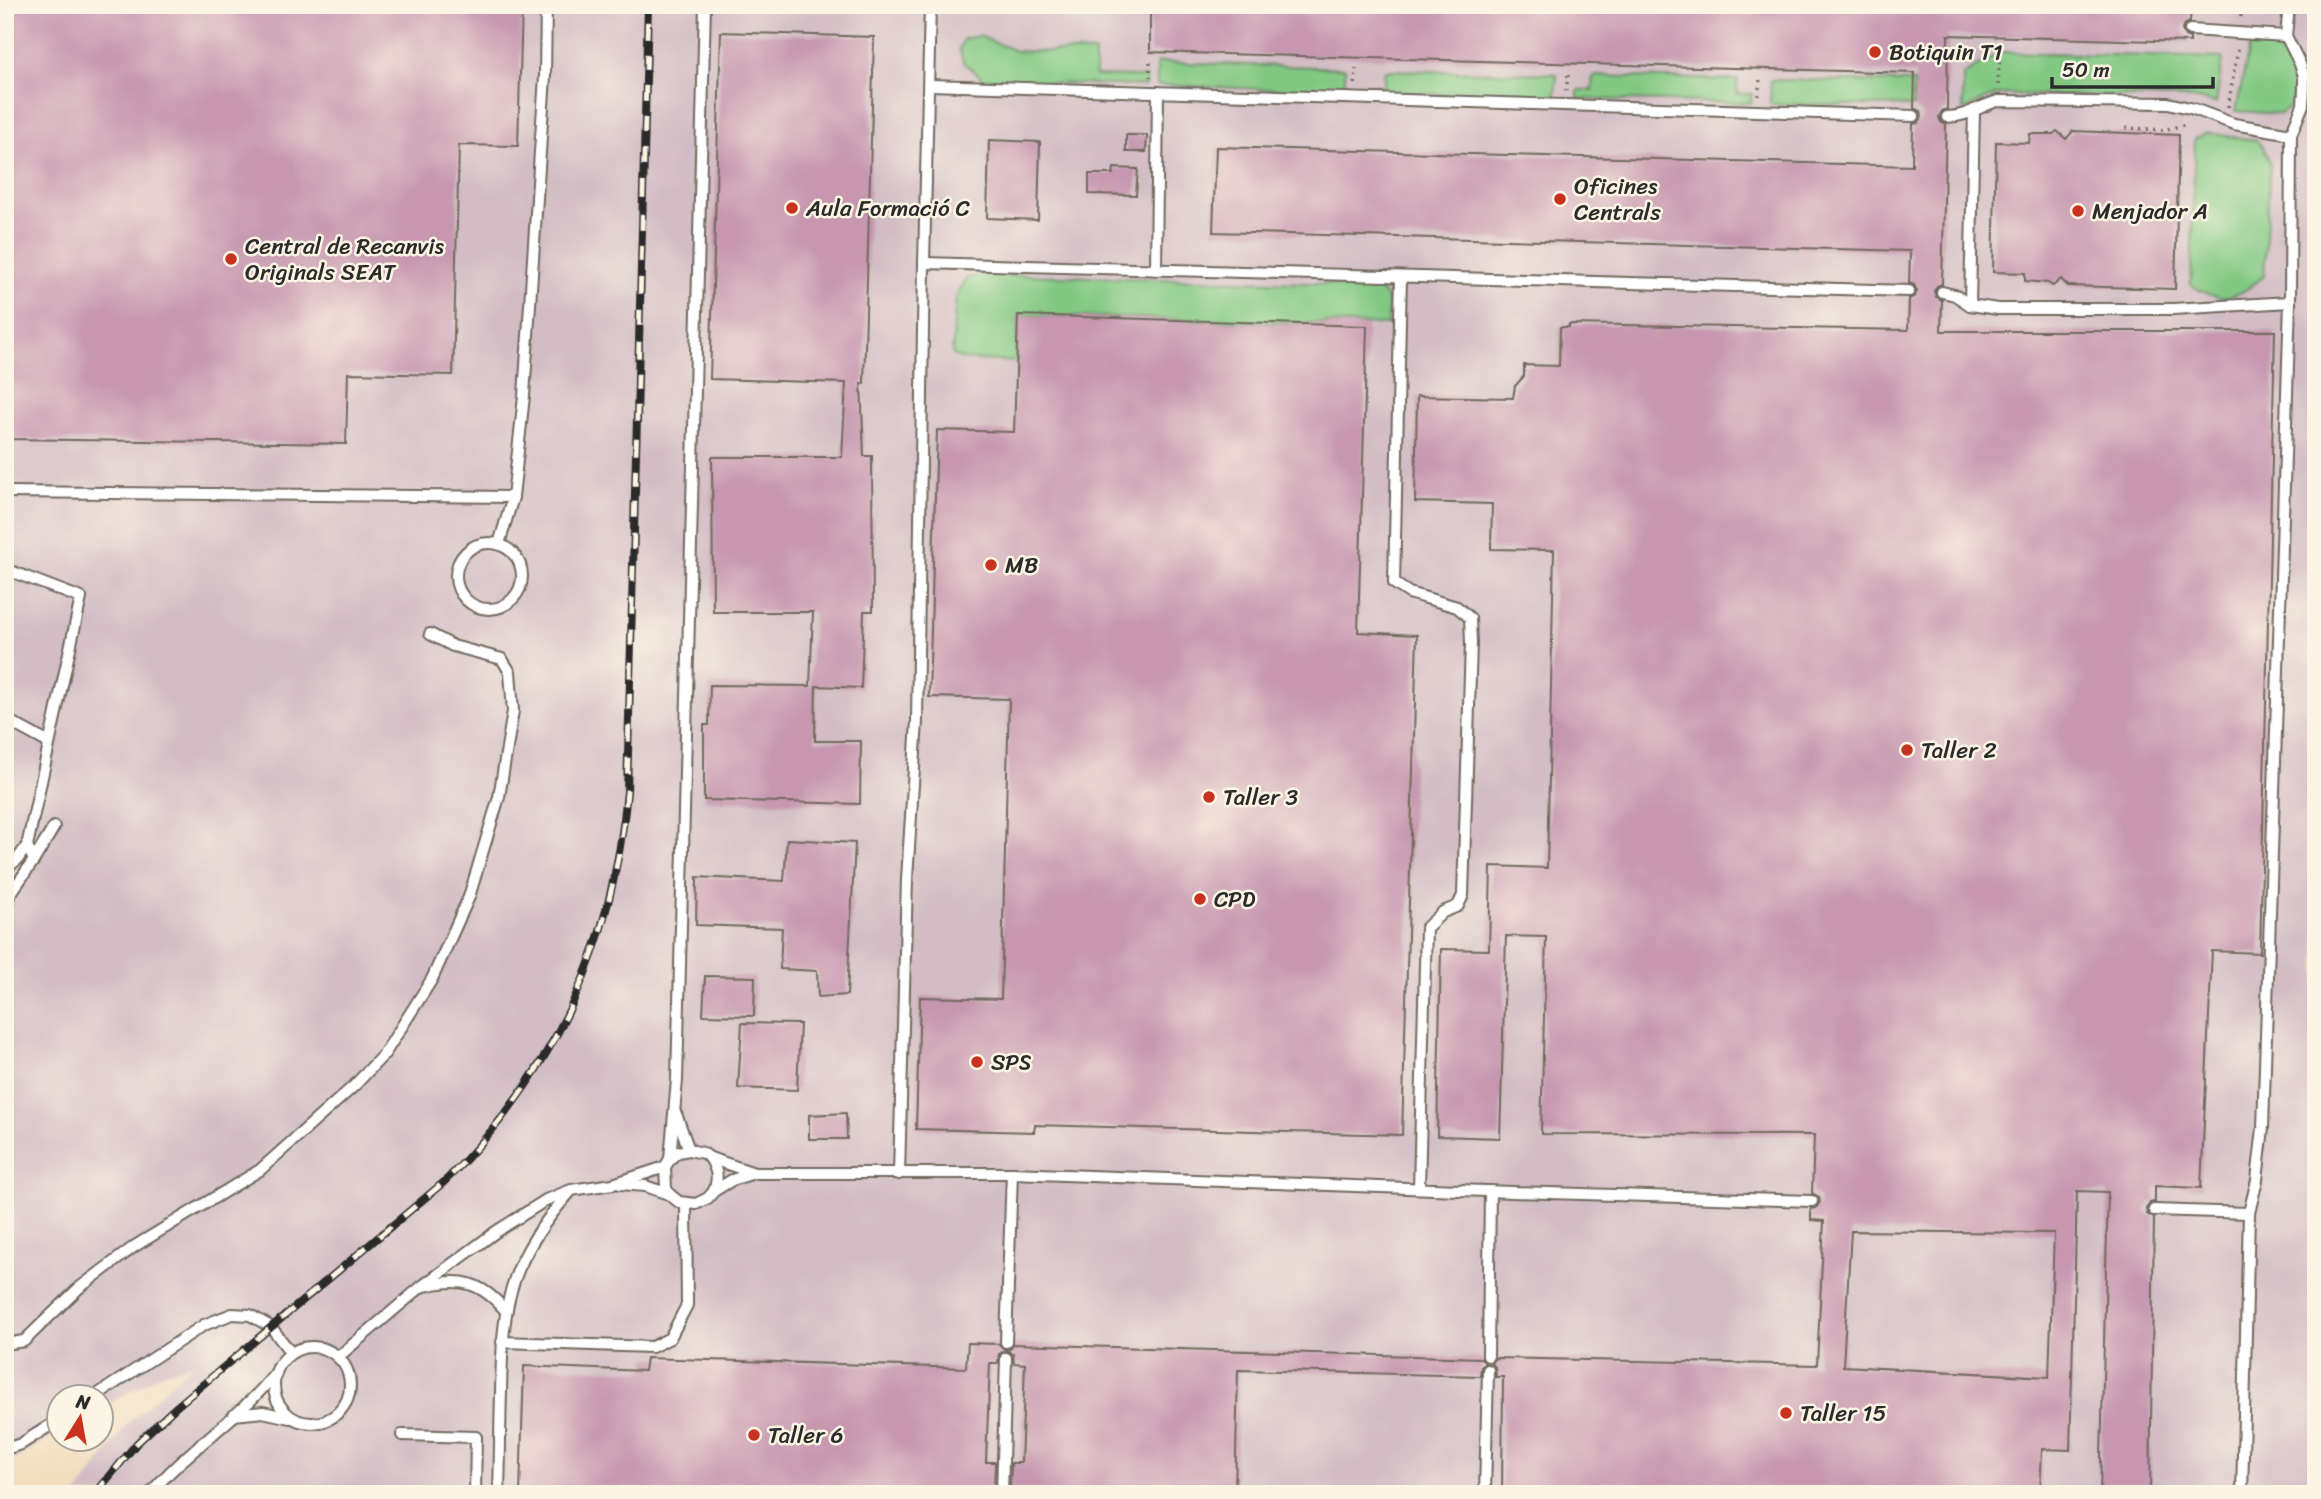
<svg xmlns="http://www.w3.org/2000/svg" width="2321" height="1499" viewBox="0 0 2321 1499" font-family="Sriracha,sans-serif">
<rect width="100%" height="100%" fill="#fcf5e5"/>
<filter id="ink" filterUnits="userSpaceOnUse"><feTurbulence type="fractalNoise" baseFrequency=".0143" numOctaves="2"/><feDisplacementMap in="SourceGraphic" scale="14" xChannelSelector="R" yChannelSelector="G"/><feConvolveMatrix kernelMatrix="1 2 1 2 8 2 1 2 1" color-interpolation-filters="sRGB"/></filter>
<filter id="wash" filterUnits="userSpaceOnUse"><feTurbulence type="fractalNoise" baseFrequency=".00686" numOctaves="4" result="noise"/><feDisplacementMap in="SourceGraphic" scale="28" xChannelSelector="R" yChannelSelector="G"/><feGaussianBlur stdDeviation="1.57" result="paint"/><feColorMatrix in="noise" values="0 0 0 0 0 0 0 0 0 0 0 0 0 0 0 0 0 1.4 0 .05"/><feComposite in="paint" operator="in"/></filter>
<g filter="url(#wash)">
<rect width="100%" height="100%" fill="#f2ddbe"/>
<path fill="#d2bdc5" d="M5,5H2316V1494H77L128,1423L195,1362L158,1375L102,1408V1398H60L59,1433L5,1465Z"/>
<g fill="#82c883" stroke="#567a57" stroke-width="2">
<path d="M979,36L1016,51L1095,52V76L1146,77L1145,86L986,81L964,63L959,49L964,39Z"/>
<path d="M2268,46C2302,59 2296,73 2292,105L2281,114L2236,111L2249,48Z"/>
<path d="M2000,52L2223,58L2216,103L2193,98L1997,94L1963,110V75Z"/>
<path d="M1157,62L1345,68V92L1157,85Z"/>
<path d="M1385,70L1557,74L1555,96L1369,93V85L1383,86Z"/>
<path d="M1593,76L1738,80L1737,94H1752L1751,103L1578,99V90H1592Z"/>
<path d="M1771,80L1914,82L1913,106L1770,104Z"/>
<path d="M2207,133L2256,140L2263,147L2270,162L2264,276C2238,298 2222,306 2191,285L2195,139Z"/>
<path d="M985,274L1377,285L1388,300V325L1018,315L1017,362L961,359L952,354L956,296L967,278Z"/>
</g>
<g id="blocks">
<g fill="#c697af" fill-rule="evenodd">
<path d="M5,5H522L518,146L459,145L453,375L348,373L346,444L5,439Z"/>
<path d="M1150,5H2191L2190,22L2184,25L2182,30L2185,36L2190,38V42L1948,35L1947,109L1942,111L1939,117L1941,122L1946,125L1942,284L1937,286L1934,291L1936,297L1942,300L1941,331H2275L2260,953L2212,951L2201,1188L2155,1186V1202L2150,1203L2146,1209L2147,1214L2154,1218L2150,1494H2100L2108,1192L2077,1191L2070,1450L2042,1449L2040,1494H1502L1503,1377H1496L1495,1367L1491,1363L1495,1358L1817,1365L1824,1221L1811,1220V1209L1816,1208L1820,1202L1819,1197L1812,1193L1814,1135L1541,1134L1546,937L1506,936L1500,1138L1437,1136L1441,949L1489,950L1491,866L1547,868L1554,550L1491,549L1492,504L1415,502L1417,396L1513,398L1515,386L1524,376V365L1559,366L1560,327H1569V324L1908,330L1909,299L1915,296L1917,291L1914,285L1909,283L1910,251L1213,232L1216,147L1912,166L1913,124L1918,123L1922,117L1921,112L1914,108L1915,73L1150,52ZM1851,1231L2054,1233L2049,1377L1843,1366Z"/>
<path d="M721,32L874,37L864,383H861L864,456H872L873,611H864L861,688L816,686L815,741H861L860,804L704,800V725H709L710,685L810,686L813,612H713L712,457H842L846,383L710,379Z"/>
<path d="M2057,131L2066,139L2073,131L2179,135L2175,289L2068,286L2061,279L2053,286L2048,283L2025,281V273L1993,272L1996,142L2029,143L2030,134H2053Z"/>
<path d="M1126,135H1147L1146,152H1126Z"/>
<path d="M989,140L1040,142L1038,220L987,218Z"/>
<path d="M1114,168L1138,169L1136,195L1089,194V174H1113Z"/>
<path d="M1018,315L1367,326L1358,632L1417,635L1402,1135L1035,1125L1034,1132L916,1129L920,997L1001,999L1009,699L929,697L937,430L1014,432Z"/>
<path d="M787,839L855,843L847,995L818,997L817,971L780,969L782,928L696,925L697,877L784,881Z"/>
<path d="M705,976L755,977L754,1016L703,1015Z"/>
<path d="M742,1023L800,1024L797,1090L738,1088Z"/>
<path d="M846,1113L847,1139H809V1115Z"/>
<path d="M968,1343L999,1344L1005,1350L1010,1349L1013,1344L1481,1358L1485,1363L1481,1367L1480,1376L1238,1370L1235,1494H1010L1011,1463H1021L1025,1364L1014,1363L1013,1354L1006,1350L999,1354L998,1363H990L986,1462H995L994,1494H520L524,1366L644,1371L646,1358L966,1368Z"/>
</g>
</g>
</g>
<g filter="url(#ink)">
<use href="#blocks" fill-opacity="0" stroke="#71695e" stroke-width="2"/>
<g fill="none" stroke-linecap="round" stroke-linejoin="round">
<defs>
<g id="service">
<path d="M2190,30L2286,36"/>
<path d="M929,85L1914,116"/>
<path d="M1947,117C1966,117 1980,106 1998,101L2168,103L2194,109L2234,124L2291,134"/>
<path d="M924,263L1909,291"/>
<path d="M1156,270L1158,92"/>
<path d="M1401,277L1394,583L1409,593L1457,607L1470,618L1471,643L1463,895L1458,906L1443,912L1426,928L1419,1188"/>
<path d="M1942,292L1955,295L1970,305L1998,309H2173L2290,302"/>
<path d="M1970,305L1974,110"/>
<path d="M5,492L513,497"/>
<circle cx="489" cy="576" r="33"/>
<path d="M499,544L513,497L524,396L545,76L546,5"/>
<path d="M5,569L81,598L27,846L17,860L5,868"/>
<path d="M5,719L49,743"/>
<path d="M34,860L54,827"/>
<path d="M5,911L11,893L34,860L27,846"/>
<path d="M676,1114L689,1150"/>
<path d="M710,1158C717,1170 719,1177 714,1191"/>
<path d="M670,1159L677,1080L705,5"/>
<path d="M899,1174L907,879L917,721L924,263L930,5"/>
<path d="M620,1184L645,1186L669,1194L679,1202L696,1204L708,1198L714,1191L732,1180L754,1173"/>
<path d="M669,1194L666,1188L665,1167L670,1159L678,1152L689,1150L703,1153L710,1158L754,1173H1012L1512,1192L1812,1201"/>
<path d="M2154,1210L2249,1213"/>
<path d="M425,1286C462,1277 481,1282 506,1311"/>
<path d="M502,1342L652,1347L670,1338L687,1305L686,1204"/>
<path d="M1006,1342L1012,1173"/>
<path d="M5,1344L24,1341L79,1288L135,1246L260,1170L355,1085L385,1053L432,979L469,897L499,797L513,711L510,672L502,659L453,646L430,634"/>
<circle cx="312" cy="1385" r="38"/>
<path d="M1488,1356L1490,1191"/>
<path d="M338,1357L421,1287L497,1231L546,1200L571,1190L613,1184L665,1167"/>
<path d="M92,1398L204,1325L232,1314L250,1315L271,1327L291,1353"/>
<path d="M234,1415L263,1412L290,1418"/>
<path d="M402,1435L476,1437L475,1494"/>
<path d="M5,1449L21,1444L60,1419"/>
<path d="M150,1494C187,1449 238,1420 274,1375"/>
<path d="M499,1494C500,1459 500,1425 501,1391C502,1353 502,1315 515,1278C527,1245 547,1218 570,1192"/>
<path d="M1002,1494L1006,1358"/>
<path d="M1485,1494L1488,1370"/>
<path d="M2242,1494L2249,1213L2257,1180L2263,1128L2290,302L2291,134L2303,105L2304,90V76L2300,64L2286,36L2289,5"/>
</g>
</defs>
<use href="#service" stroke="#71695e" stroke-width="14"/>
<g stroke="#71695e" stroke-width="3.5" stroke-dasharray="2 5" stroke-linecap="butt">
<path d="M2241,17V15L2264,5"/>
<path d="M1150,62V77"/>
<path d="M1355,84L1356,69"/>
<path d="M1998,85L2000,52"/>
<path d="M1566,91L1568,75"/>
<path d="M1758,96L1760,80"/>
<path d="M2228,107L2238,49"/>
<path d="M2126,128L2164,130L2187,124"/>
</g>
<use href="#service" stroke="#fff" stroke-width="10"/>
<defs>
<path id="rail" d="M95,1494L137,1443L176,1407L444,1182C555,1074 613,946 627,792L648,5"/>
</defs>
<use href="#rail" stroke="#2b2b2b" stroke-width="8"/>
<use href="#rail" stroke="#fcf5e5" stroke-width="5" stroke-dasharray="16" stroke-linecap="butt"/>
</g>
</g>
<g fill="#c8321e" stroke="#fcf5e5" stroke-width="2.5">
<circle cx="1875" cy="52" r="7"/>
<circle cx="1560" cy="199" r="7"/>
<circle cx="792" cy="208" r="7"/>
<circle cx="2078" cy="211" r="7"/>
<circle cx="231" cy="259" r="7"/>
<circle cx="991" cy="565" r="7"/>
<circle cx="1907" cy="750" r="7"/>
<circle cx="1209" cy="797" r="7"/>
<circle cx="1200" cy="899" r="7"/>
<circle cx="977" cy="1062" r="7"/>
<circle cx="1786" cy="1413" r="7"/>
<circle cx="754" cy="1435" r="7"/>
</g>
<g text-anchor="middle" stroke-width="5" stroke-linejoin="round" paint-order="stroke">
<g font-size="23" fill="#2b2b2b" stroke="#fcf5e5" text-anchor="start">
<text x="1889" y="60">Botiquin T1</text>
<text x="1574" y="194">Oficines<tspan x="1574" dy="26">Centrals</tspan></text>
<text x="806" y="216">Aula Formació C</text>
<text x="2092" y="219">Menjador A</text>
<text x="245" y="254">Central de Recanvis<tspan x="245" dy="26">Originals SEAT</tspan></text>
<text x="1005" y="573">MB</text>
<text x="1921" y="758">Taller 2</text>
<text x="1223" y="805">Taller 3</text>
<text x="1214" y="907">CPD</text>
<text x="991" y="1070">SPS</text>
<text x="1800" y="1421">Taller 15</text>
<text x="768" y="1443">Taller 6</text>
</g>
</g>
<rect width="2321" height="1499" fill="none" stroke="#fcf5e5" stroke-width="28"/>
<g transform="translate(80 1418) rotate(11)"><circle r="33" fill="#fcf5e5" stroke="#a8a49b" stroke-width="2"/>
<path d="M0-5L12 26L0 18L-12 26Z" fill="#c8321e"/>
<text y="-10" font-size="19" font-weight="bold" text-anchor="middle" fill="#2b2b2b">N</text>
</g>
<path d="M2052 77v10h161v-10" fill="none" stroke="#2b2b2b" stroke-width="3.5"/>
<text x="2062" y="77" font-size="21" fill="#2b2b2b" stroke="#fcf5e5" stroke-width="5" paint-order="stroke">50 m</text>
</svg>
